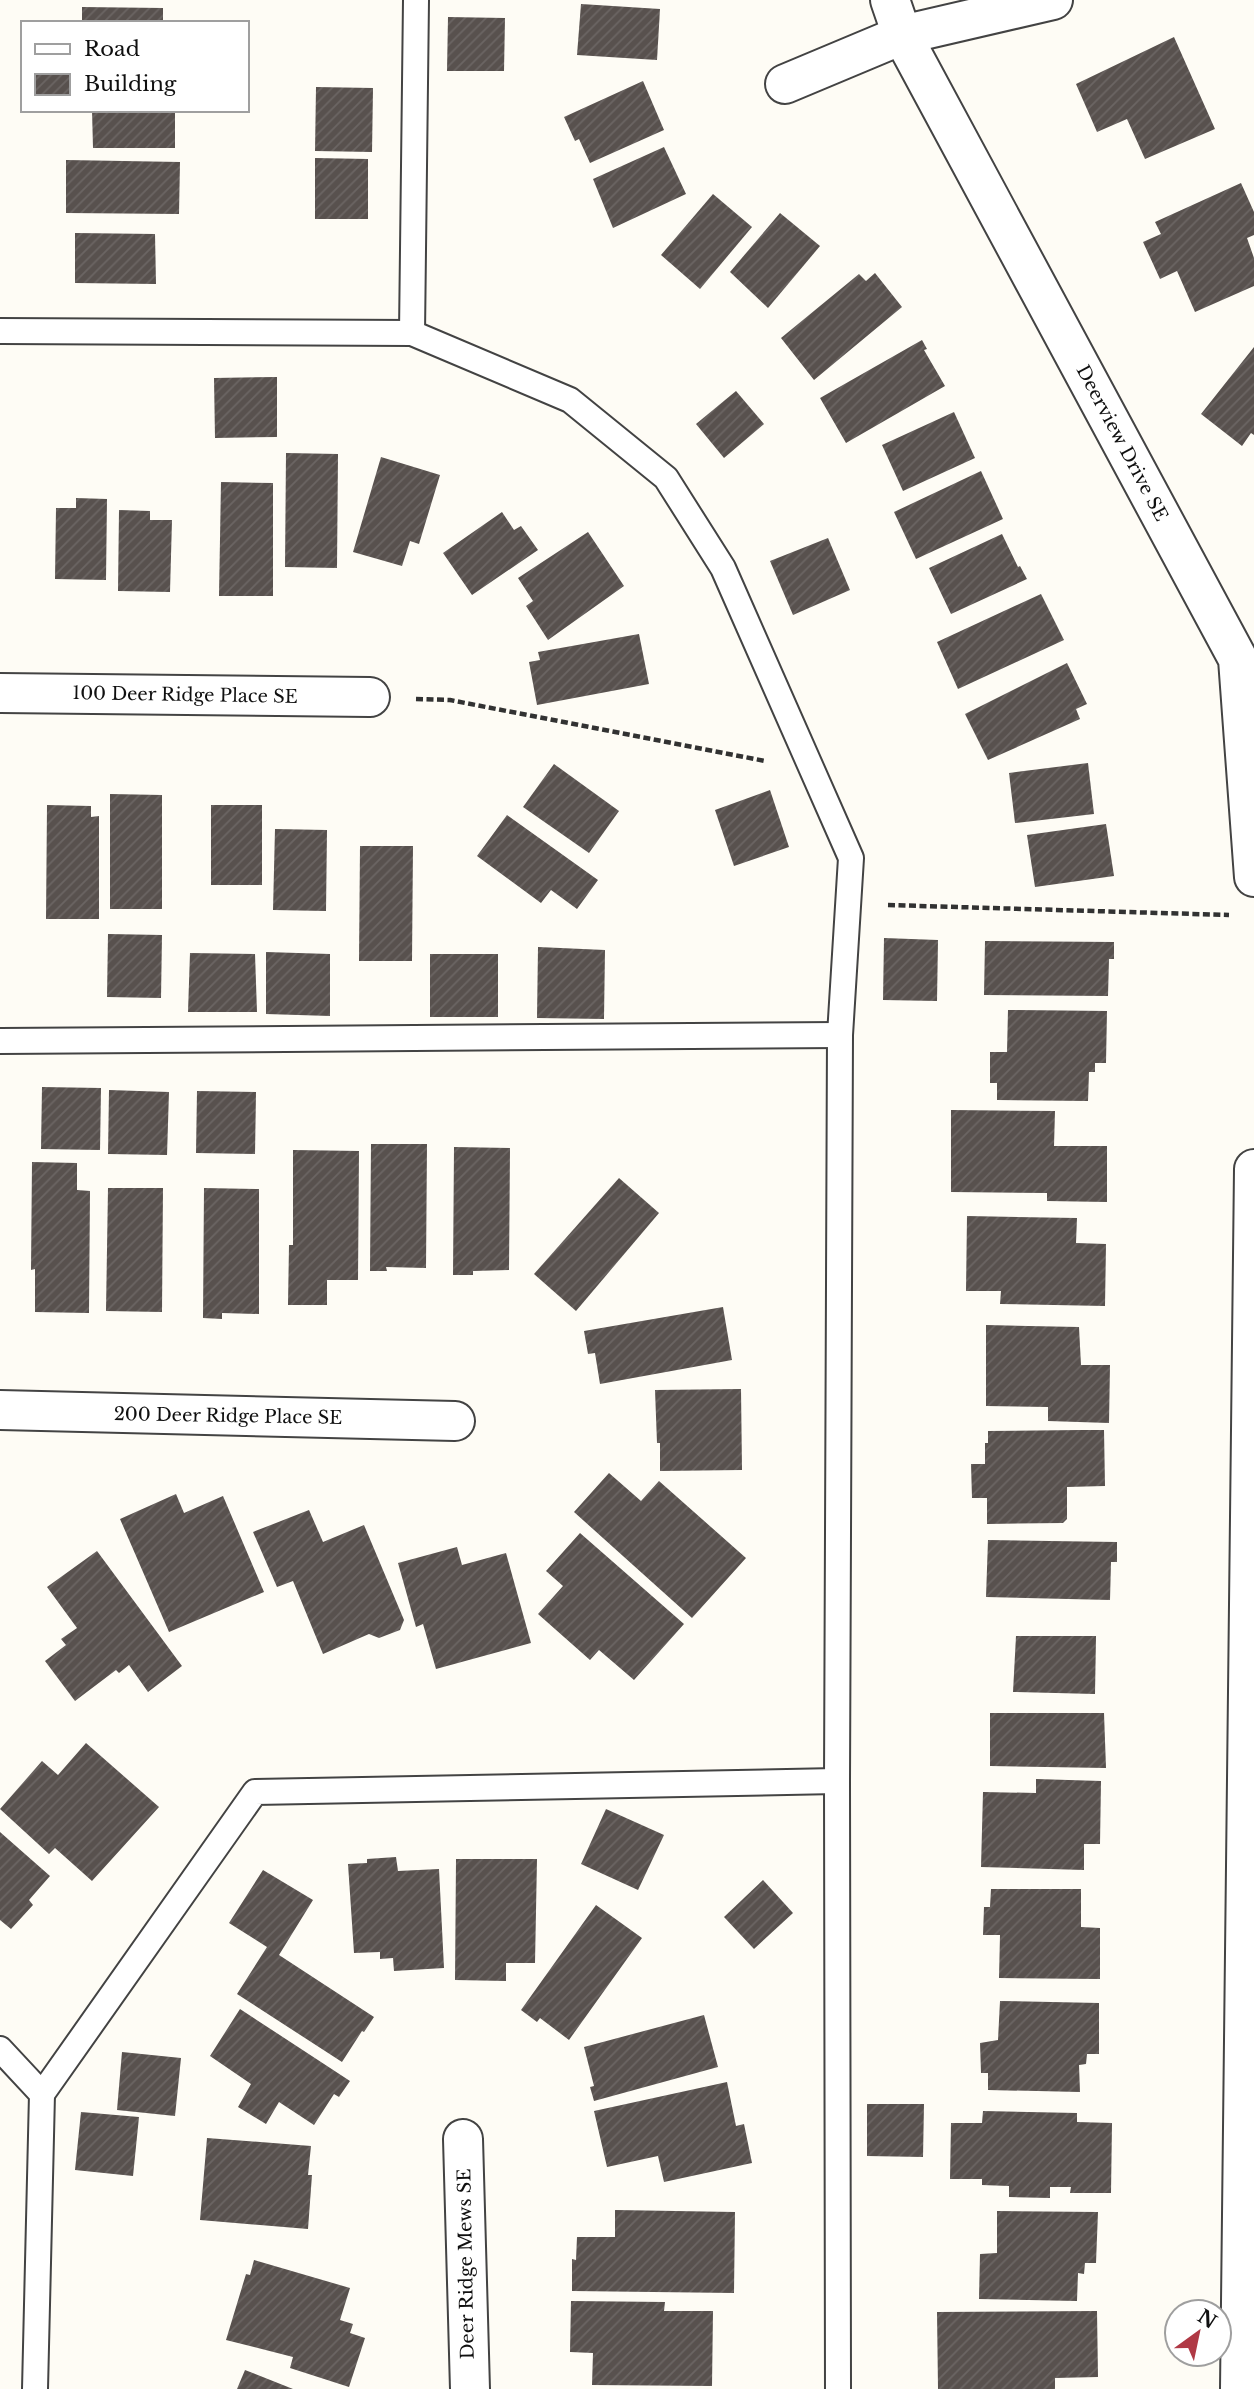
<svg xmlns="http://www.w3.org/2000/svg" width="1254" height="2389" viewBox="0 0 1254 2389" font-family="'Libre Baskerville',serif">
<defs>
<pattern id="building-hatch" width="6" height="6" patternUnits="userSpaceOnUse" patternTransform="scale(1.75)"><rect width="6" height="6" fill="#58514e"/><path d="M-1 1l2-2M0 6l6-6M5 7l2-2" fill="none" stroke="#6b6563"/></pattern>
</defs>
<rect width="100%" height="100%" fill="#fefcf5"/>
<g fill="url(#building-hatch)">
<path d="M581,4L660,9L657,60L577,55Z"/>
<path d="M82,7L163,8V23H82Z"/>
<path d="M448,17L505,18L504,71H447Z"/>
<path d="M1174,37L1215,129L1145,159L1127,119L1097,132L1076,84Z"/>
<path d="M643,81L664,130L590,163L579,139L575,141L564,117Z"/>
<path d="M316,87L373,88L372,152L315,151Z"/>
<path d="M92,110H175V148H93Z"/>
<path d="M664,147L686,194L613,228L593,179Z"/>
<path d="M315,158L368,159V219H315Z"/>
<path d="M66,160L180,162L179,214L66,213Z"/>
<path d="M1241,183L1254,212V235L1247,238L1254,258V286L1195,312L1177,271L1160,279L1143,242L1161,234L1155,222Z"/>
<path d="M713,194L752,227L700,289L661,255Z"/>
<path d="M780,213L820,246L768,308L730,272Z"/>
<path d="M75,233L155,234L156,284L75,283Z"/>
<path d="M875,273L902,307L814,380L781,338L859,274L866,281Z"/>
<path d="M922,340L927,349L924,350L945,386L846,443L820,398Z"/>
<path d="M1254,347V435L1251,433L1242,446L1201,414Z"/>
<path d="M277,377V437L215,438L214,378Z"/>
<path d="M736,391L764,424L724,458L696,424Z"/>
<path d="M954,412L975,458L903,491L882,445Z"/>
<path d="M286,453L338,454L337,568L285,567Z"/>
<path d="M381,457L440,475L419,544L410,541L402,566L353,552Z"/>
<path d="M981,471L1003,519L916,559L894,512Z"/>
<path d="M221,482L273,483V596H219Z"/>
<path d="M76,498L107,499L106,580L55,579L56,508H76Z"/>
<path d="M119,510L150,511V520H172L170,592L118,591Z"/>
<path d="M502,512L514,530L521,526L538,550L472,595L443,553Z"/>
<path d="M588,532L624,586L548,640L526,606L533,601L518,578Z"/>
<path d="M1002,534L1018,567L1020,566L1027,579L951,614L929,568Z"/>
<path d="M828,538L850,590L793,615L770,561Z"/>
<path d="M1041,594L1064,640L958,689L937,642Z"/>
<path d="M639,634L649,684L537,705L529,662L540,660L538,652Z"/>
<path d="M1067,663L1087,704L1076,709L1080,719L988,760L965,714Z"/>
<path d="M1088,763L1094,814L1015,823L1009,773Z"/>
<path d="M554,764L619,811L589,853L523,807Z"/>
<path d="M770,790L789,847L734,866L715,810Z"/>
<path d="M110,794L162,795V909H110Z"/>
<path d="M47,805L91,806V817L99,816V919H46Z"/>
<rect x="211" y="805" width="51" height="80"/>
<path d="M507,815L598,880L577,909L551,890L541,903L477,856Z"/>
<path d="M1106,824L1114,876L1035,887L1027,835Z"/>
<path d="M275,829L327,830L326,911L273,910Z"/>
<path d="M360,846H413L412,961H359Z"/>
<path d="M108,934L162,935L161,998L107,997Z"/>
<path d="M884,938L938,940L937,1001L883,1000Z"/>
<path d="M985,941L1114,942V959H1109L1108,996L984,995Z"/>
<path d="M538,947L605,950L604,1019L537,1018Z"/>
<path d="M266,952L330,954V1016L266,1014Z"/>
<path d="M190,953L255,954L257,1012H188Z"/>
<rect x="430" y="954" width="68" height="63"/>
<path d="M1008,1010L1107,1011L1106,1063H1095V1072H1089L1088,1101L997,1100V1083H990V1052H1007Z"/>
<path d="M42,1087L101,1088L100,1150L41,1149Z"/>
<path d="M109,1090L169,1092L167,1155L108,1154Z"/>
<path d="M197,1091L256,1092L255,1154L196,1153Z"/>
<path d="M951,1110L1055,1111L1054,1146H1107V1202L1047,1201V1193L951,1192Z"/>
<path d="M371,1144H427L426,1268L386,1267L387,1271H370Z"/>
<path d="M454,1147L510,1148L509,1270L473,1271V1275H453Z"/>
<path d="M293,1150L359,1151L358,1280H327V1305H288L289,1245H293Z"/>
<path d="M32,1162L77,1163V1190L90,1191L89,1313L35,1312V1269L31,1270Z"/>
<path d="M619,1178L659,1213L576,1311L534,1274Z"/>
<path d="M108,1188H163L162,1312L106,1311Z"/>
<path d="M204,1188L259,1189V1314L222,1313V1319L203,1318Z"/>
<path d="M967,1216L1077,1218L1076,1243L1106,1244L1105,1306L1000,1304L1001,1291H966Z"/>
<path d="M723,1307L732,1360L600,1384L595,1353L588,1354L584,1331Z"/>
<path d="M986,1325L1079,1327L1081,1365H1110L1109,1423L1048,1421V1407L986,1406Z"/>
<path d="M741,1389L742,1470L660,1471V1443H657L655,1390Z"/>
<path d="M1081,1430H1104L1105,1486L1067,1487V1519L1063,1523L987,1524V1498H972L971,1464H985V1443H988V1431Z"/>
<path d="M609,1473L641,1501L659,1481L746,1558L692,1618L574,1512Z"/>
<path d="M176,1494L184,1513L223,1496L264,1592L169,1632L120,1519Z"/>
<path d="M309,1510L323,1542L364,1525L404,1620L400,1630L379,1638L369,1634L323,1654L293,1581L277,1587L253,1532Z"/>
<path d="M580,1533L684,1624L634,1680L599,1650L590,1660L538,1614L563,1586L546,1571Z"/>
<path d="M988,1540L1117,1542V1562H1111L1110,1600L986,1597Z"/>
<path d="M457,1547L462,1565L506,1553L531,1643L436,1669L423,1624L416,1627L398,1563Z"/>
<path d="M97,1551L182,1666L148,1692L129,1665L119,1673L116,1670L75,1701L45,1661L66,1645L61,1639L77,1628L47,1587Z"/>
<path d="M1016,1636H1096L1095,1694L1013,1692Z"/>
<path d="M990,1713H1104L1106,1768L990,1766Z"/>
<path d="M86,1743L159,1807L92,1881L55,1848L49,1854L0,1809L42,1761L58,1775Z"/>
<path d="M1036,1779L1101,1781L1100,1844H1084V1870L981,1867L983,1792L1036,1793Z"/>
<path d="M606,1809L664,1835L638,1890L581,1864Z"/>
<path d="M0,1832L50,1876L29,1900L33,1905L11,1929L0,1920Z"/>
<path d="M396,1857L398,1871L439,1869L444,1968L394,1971L393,1958L380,1959V1952L354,1953L348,1864L367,1863V1859Z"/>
<path d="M456,1859H537L535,1963H506V1981L455,1980Z"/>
<path d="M263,1870L313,1900L279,1955L374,2017L364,2032L362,2031L342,2062L237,1994L267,1947L229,1923Z"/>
<path d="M763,1880L793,1913L754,1949L724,1917Z"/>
<path d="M991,1889H1081V1927L1100,1928V1979L999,1978L1000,1935H983L984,1907H990Z"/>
<path d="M596,1905L642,1938L569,2040L540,2018L537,2022L521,2010Z"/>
<path d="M1000,2001L1099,2003V2054H1087L1086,2064L1079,2065L1080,2092L988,2090V2073H981L980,2043L998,2040Z"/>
<path d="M240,2009L350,2081L339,2097L334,2094L314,2125L279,2102L266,2124L238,2107L251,2084L210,2056Z"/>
<path d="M704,2015L718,2067L594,2101L590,2087L594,2086L584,2047Z"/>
<path d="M122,2052L181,2058L175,2116L117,2110Z"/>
<path d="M727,2082L736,2126L744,2124L752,2163L664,2182L658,2156L607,2167L594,2111Z"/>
<path d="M867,2104H924L923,2157L867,2156Z"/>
<path d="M983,2111L1077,2113V2122L1112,2123L1111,2193H1070L1071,2187H1050V2198L1009,2197V2186L982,2185V2179H950L951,2123H982Z"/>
<path d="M81,2112L139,2117L133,2176L75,2170Z"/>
<path d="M207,2138L311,2146L308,2175H312L308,2229L200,2220Z"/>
<path d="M615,2210L735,2212L734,2293L572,2291V2259L576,2260L577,2237H615Z"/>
<path d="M997,2211L1098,2212L1096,2263H1085L1084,2274L1078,2273L1077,2301L979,2299L980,2254L997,2253Z"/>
<path d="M254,2260L350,2288L340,2320L353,2324L350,2333L365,2338L349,2387L290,2368L293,2357L226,2340L246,2274L250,2275Z"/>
<path d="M571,2301L665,2302L664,2311H713L712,2386L592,2385L593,2353L570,2352Z"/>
<path d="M1097,2311L1098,2377L1055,2378V2389H938L937,2312Z"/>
<path d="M245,2370L293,2389H237Z"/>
</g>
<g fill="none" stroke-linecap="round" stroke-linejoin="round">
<defs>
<g id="lane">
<path d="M0,331L412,333L570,400L666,478L723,568L851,858L840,1035L837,1781L838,2389"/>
<path d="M412,333L416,0"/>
<path d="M0,1041L840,1035"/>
<path d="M0,2049L42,2094L35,2389"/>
<path d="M42,2094L255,1792L837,1781"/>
</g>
<g id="street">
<path d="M890,0L902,35L1238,659L1254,877"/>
<path d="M785,84L902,35L1053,0"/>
<path d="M0,693L370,697"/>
<path d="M0,1410L455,1421"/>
<path d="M463,2139L470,2389"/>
<path d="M1240,2389L1254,1169"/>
</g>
</defs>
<use href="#lane" stroke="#434343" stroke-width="28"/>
<use href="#street" stroke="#434343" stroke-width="42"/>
<g stroke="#323232" stroke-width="4.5" stroke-dasharray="7 3.5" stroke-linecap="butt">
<path d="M416,699L450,700L765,761"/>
<path d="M888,905L1229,915"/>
</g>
<use href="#lane" stroke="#fff" stroke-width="24"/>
<use href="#street" stroke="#fff" stroke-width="38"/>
</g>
<g text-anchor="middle" stroke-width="7" stroke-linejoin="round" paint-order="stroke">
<g font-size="18" fill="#101010" stroke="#fff">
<text transform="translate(1122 443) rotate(62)" y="6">Deerview Drive SE</text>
<text transform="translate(185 695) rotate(1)" y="6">100 Deer Ridge Place SE</text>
<text transform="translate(228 1416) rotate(1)" y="6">200 Deer Ridge Place SE</text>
<text transform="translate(466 2264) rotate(-91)" y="6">Deer Ridge Mews SE</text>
</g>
</g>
<rect x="21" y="21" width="228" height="91" fill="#ffffff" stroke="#9f9f9f" stroke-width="2"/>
<rect x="35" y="44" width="35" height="10" fill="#ffffff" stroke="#9f9f9f" stroke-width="2"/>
<text x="84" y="56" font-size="21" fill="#101010">Road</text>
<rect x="35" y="74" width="35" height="21" fill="url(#building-hatch)" stroke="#9f9f9f" stroke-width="2"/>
<text x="84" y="91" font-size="21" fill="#101010">Building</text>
<g transform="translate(1198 2333) rotate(33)"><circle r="33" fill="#ffffff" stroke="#9f9f9f" stroke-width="2"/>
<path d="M0-5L12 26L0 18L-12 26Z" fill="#b03945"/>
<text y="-10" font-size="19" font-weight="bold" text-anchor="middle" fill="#101010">N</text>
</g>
</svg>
